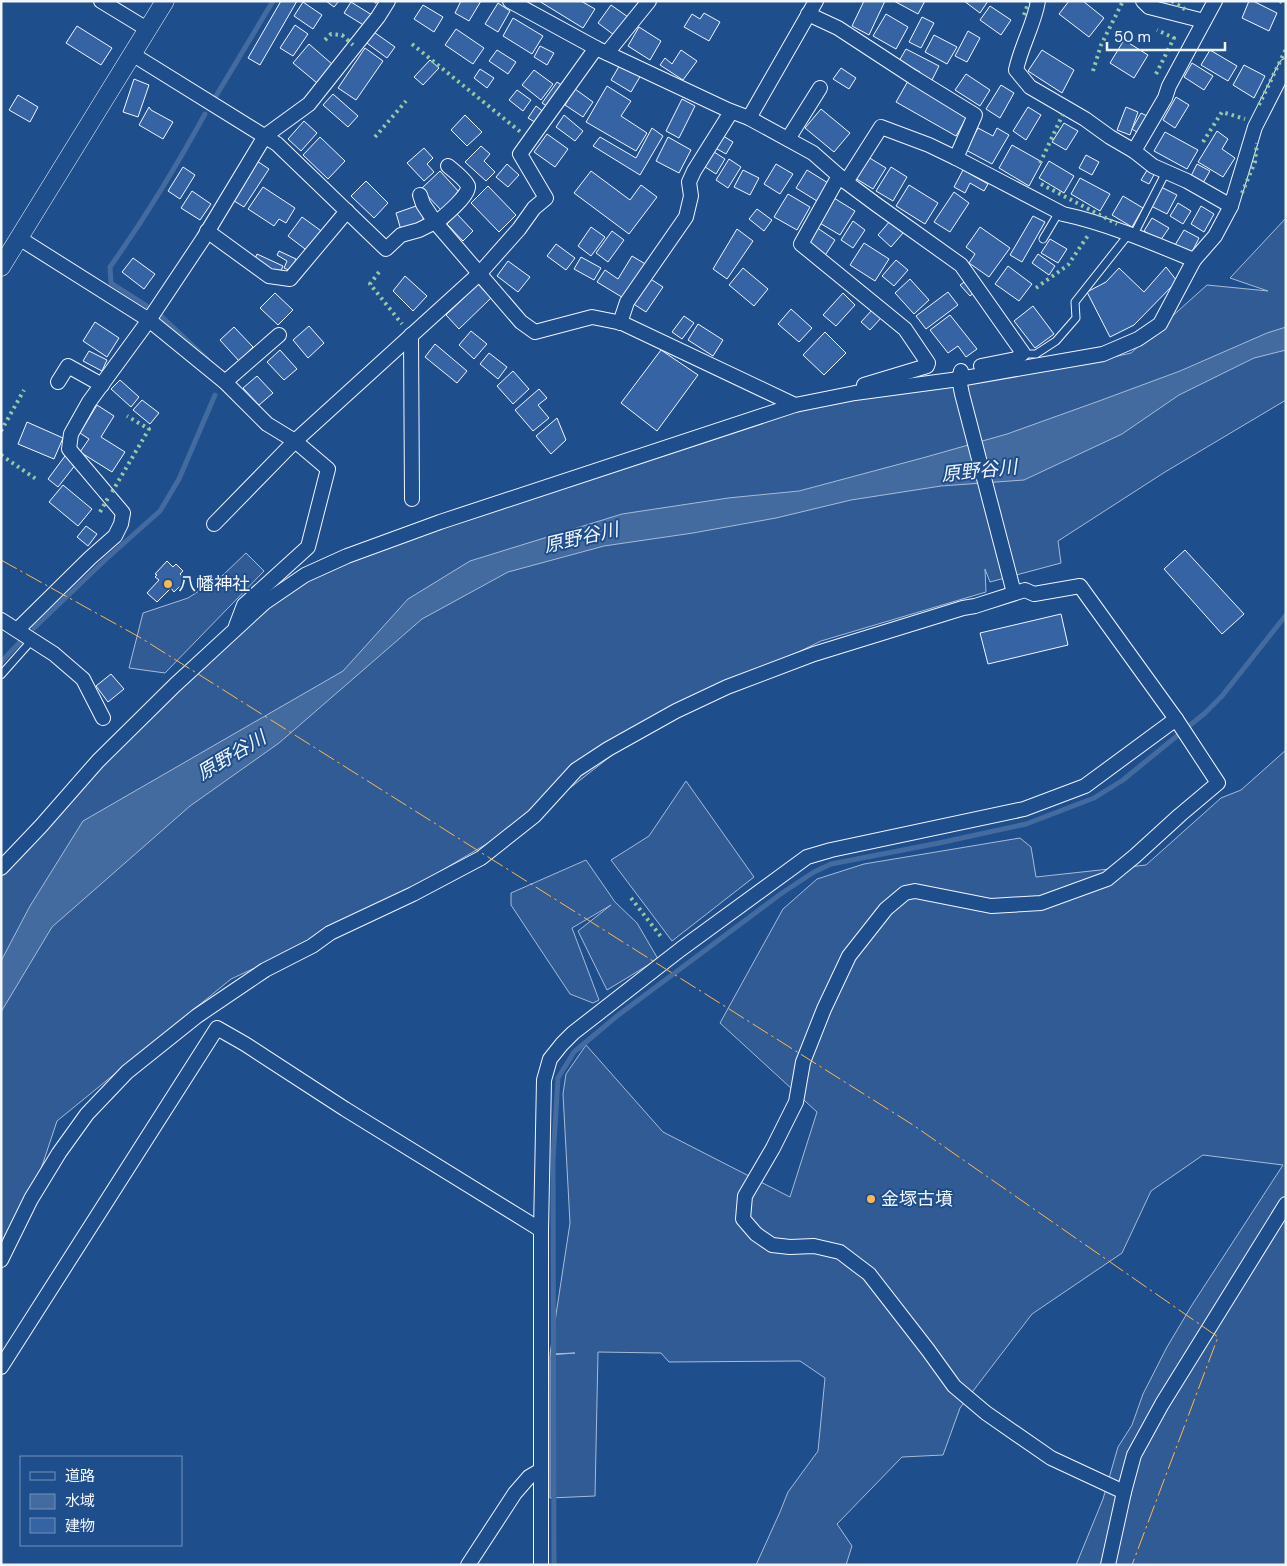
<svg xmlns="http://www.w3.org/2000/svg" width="1287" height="1566" viewBox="0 0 1287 1566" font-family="'DM Sans','Noto Sans JP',sans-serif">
<rect width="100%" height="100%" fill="#1f4e8c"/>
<g fill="#305b95" stroke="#a8bbd7">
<path d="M1286,218V400L1165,472L1058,541L1061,563L990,582L985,569L986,592L821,641L652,724L534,816L356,921L231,979L57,1121L31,1199L1,1255V876L100,765L228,635L291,584L368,548L795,405L1105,359L1131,353L1207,285L1268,291L1230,278Z"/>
<path d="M246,553L264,571L165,673L129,668L143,613L188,598L222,576Z"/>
<path d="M1286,750V1565H1076L1103,1499L1118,1447L1132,1425L1143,1394L1167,1347L1192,1305L1283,1165L1203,1155L1151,1191L1122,1253L1032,1314L960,1408L943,1455L902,1457L837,1524L852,1546L846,1565H756L780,1512L788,1492L818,1451L825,1378L800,1361L669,1362L661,1353L598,1352L595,1496L550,1498V1355L575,1353L550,1354L570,1223L563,1094L566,1074L586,1045L663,1132L790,1197L817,1112L720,1023L783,909L817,879L864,864L1020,838L1031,847L1036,877L1146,865L1221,798L1241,790Z"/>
<path d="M686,781L754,877L672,941L611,860L649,836Z"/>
<path d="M586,860L615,902L637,923L658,959L607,990L578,931L611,905L572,928L599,1000L593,1003L570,994L511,905V893Z"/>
</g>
<path fill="#446ba0" stroke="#a8bbd7" d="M1286,327V350L1254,358L1179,395L1122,434L1024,480L941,486L851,500L776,518L693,533L604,546L508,572L422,619L279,743L190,806L52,927L1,1012V961L30,906L83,821L343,671L408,599L470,561L622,514L728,498L799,491L926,457L1007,434L1099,401L1180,371L1267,333Z"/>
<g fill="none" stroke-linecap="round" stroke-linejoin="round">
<g stroke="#446ba0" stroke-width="5">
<path d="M216,96L273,1"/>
<path d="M147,306L111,283L110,267C145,218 176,167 205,114"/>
<path d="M161,316L208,360"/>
<path d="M34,628L105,560L160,511L179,479L215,395"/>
<path d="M1,662L20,642"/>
<path d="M554,1565L553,1159L558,1078L574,1052L617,1016L782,893L814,872L831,864L939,843L1026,824L1094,798L1123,780L1205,713L1222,696L1286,615"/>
</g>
</g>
<g fill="#3563a3" stroke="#f2f6ff">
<path d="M281,1H297L260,65L248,58Z"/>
<path d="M326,1H339L334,7Z"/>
<path d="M461,1H481L469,21L455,13Z"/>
<path d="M539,1H581L595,9L583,28Z"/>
<path d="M864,1H885L869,35L852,26Z"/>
<path d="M894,1H925L918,14Z"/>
<path d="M964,1H988L980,13Z"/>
<path d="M1069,1H1083L1104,18L1089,37L1059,14Z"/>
<path d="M1249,1H1253L1277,13L1269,31L1242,18Z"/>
<path d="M303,2L322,15L313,29L294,16Z"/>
<path d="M351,2L372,15L365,26L344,13Z"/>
<path d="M498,3L510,11L498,32L485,24Z"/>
<path d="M423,5L443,17L434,32L414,19Z"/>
<path d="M611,5L628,17L614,35L598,23Z"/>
<path d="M990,6L1011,20L1001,35L980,20Z"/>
<path d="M704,13L720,22L709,41L684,27L692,14L700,19Z"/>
<path d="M886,14L908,27L896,49L873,36Z"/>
<path d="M922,17L934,23L921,48L909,42Z"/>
<path d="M513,18L543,36L532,54L503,36Z"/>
<path d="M295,25L308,34L293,56L280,48Z"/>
<path d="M77,26L112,48L101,65L66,43Z"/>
<path d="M639,27L661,41L650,60L628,46Z"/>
<path d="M456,29L484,48L473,64L445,45Z"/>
<path d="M371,30L395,47L387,58L364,41Z"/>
<path d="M968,31L980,38L967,62L955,56Z"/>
<path d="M934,35L957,47L947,64L925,52Z"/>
<path d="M1124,40L1148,55L1134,78L1110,63Z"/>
<path d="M309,44L332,64L317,83L293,63Z"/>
<path d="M540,46L554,53L547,65L534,57Z"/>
<path d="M365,48L383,61L356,100L338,88Z"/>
<path d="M906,49L939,66L930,84L918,78L920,72L899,61Z"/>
<path d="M497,50L516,62L508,74L489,61Z"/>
<path d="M681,50L697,61L683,80L660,65L665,58L672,64Z"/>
<path d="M1042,50L1074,70L1062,93L1028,71Z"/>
<path d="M1210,50L1237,66L1228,81L1201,65Z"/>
<path d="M430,60L439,68L423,85L414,77Z"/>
<path d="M621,63L641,75L631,92L611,80Z"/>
<path d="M1192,63L1213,76L1204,90L1184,77Z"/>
<path d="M1244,65L1265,76L1254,98L1233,85Z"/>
<path d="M841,68L856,78L849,89L833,79Z"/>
<path d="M480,69L494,78L487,88L474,78Z"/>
<path d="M534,70L553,84L541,100L522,85Z"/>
<path d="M966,74L990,90L980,106L955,90Z"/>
<path d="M134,79L149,85L138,117L123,112Z"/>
<path d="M908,81L968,115L956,136L896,102Z"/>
<path d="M557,82L566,88L551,109L542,103Z"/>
<path d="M1001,85L1014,93L1000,118L986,109Z"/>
<path d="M607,86L631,101L621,116L647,133L636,151L586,122Z"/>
<path d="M575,89L593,102L583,117L565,105Z"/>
<path d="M517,90L531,100L523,111L509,100Z"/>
<path d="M333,94L358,116L348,127L323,105Z"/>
<path d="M18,95L38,107L30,122L9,110Z"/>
<path d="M1176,97L1189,105L1175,128L1163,120Z"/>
<path d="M682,99L695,106L679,138L666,131Z"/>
<path d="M536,106L545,113L538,124L528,118Z"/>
<path d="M149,107L151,110L173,122L163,139L139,125Z"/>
<path d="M1028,107L1041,115L1026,140L1013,131Z"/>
<path d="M1126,107L1138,112L1130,135L1117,130Z"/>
<path d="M821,109L850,133L834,152L805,128Z"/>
<path d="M1141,113L1149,117L1140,134L1132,129Z"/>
<path d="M465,115L482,132L467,146L451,130Z"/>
<path d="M564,115L583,131L575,141L556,127Z"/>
<path d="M304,121L317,133L301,151L288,139Z"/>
<path d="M1064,123L1078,131L1066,150L1052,142Z"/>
<path d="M652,128L663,136L640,175L593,146L600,137L636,158Z"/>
<path d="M978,128L993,136L997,128L1009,135L992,164L966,150Z"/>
<path d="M1217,131L1228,139L1222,149L1235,158L1223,177L1198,162Z"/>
<path d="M1165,132L1198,150L1187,169L1154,151Z"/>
<path d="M547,134L568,149L555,167L534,152Z"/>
<path d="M720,134L733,142L726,154L712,146Z"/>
<path d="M320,137L345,161L328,179L303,155Z"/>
<path d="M668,137L691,150L679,173L656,161Z"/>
<path d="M1012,145L1042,162L1029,186L999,168Z"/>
<path d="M481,146L490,154L484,161L495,172L486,181L465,162Z"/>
<path d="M424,148L433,158L427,164L434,172L424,181L407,163Z"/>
<path d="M711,150L725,159L716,174L702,165Z"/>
<path d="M1086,155L1099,162L1092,175L1079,168Z"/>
<path d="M868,157L886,168L873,189L855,178Z"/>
<path d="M729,159L741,167L728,188L716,180Z"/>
<path d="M257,161L269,169L244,207L231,199Z"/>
<path d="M1049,161L1074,176L1064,193L1039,178Z"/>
<path d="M507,164L519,175L508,187L496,177Z"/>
<path d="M776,164L793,174L780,194L764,184Z"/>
<path d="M1197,164L1210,171L1203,183L1191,176Z"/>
<path d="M183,167L195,175L180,199L168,191Z"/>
<path d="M891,167L907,177L893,201L876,191Z"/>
<path d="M1149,167L1156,171L1149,184L1141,180Z"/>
<path d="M743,170L759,178L750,195L734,187Z"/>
<path d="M807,170L828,183L817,201L796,188Z"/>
<path d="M963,170L988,184L984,191L970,183L965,193L954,187Z"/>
<path d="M440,171L460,193L442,211L421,189Z"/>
<path d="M591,171L630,200L641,185L657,197L629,234L574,193Z"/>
<path d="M1080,178L1110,194L1100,211L1071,194Z"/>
<path d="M366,181L388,203L374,218L351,196Z"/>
<path d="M909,185L938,203L925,224L896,206Z"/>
<path d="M488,186L516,215L499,232L471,203Z"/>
<path d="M263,187L295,208L286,223L279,219L274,226L248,209Z"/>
<path d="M1161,187L1177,195L1167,214L1151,206Z"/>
<path d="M192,191L211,204L200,220L181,208Z"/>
<path d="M954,192L969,203L950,232L934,222Z"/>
<path d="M788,194L810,207L797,230L774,217Z"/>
<path d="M1123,196L1143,208L1132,227L1112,215Z"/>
<path d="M834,198L855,211L840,235L818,222Z"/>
<path d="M1178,203L1191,211L1183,224L1170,216Z"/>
<path d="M419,205L424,221L401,230L396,213Z"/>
<path d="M1201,206L1214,214L1204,232L1191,224Z"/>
<path d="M757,209L772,220L764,231L749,219Z"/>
<path d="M457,214L473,231L463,241L447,224Z"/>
<path d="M1033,216L1045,222L1022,262L1010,255Z"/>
<path d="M302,217L324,233L309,252L288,236Z"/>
<path d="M1152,218L1169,228L1160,241L1144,231Z"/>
<path d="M853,221L865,230L853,248L841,240Z"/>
<path d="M890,221L903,233L891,247L878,235Z"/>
<path d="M591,227L605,237L591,256L578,246Z"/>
<path d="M816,227L835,240L824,257L804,244Z"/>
<path d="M980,227L1010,248L989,277L969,263L975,254L966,247Z"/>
<path d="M737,229L753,241L727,279L713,269Z"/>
<path d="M1184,230L1199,238L1191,254L1175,245Z"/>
<path d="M612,231L624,240L608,262L596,253Z"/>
<path d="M1050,239L1067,249L1058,263L1041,253Z"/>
<path d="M864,243L889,259L875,281L850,265Z"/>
<path d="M556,244L575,258L566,270L547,256Z"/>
<path d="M279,251L296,259L291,271L284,268L287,261L277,255Z"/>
<path d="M257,254L283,266L279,275L253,263Z"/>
<path d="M1038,254L1055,266L1049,275L1032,263Z"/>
<path d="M632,256L647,265L625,299L597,282L605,270L618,279Z"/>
<path d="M581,257L601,268L594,280L574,269Z"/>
<path d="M133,258L155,274L144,289L122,272Z"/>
<path d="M896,260L908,270L894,286L882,276Z"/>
<path d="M508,261L530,277L518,292L497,276Z"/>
<path d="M1008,266L1032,284L1019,301L995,284Z"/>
<path d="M1166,267L1177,281L1134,325L1110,337L1087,292L1106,282L1119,268L1144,292Z"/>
<path d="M743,268L768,289L754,306L729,285Z"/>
<path d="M405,276L427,296L413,311L393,291Z"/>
<path d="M649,278L663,287L646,312L632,303Z"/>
<path d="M910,279L929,300L914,314L895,293Z"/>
<path d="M967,280L976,291L970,296L960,285Z"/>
<path d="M478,284L491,298L459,329L446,315Z"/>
<path d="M948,292L958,305L926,329L916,316Z"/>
<path d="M275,293L293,310L278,325L260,308Z"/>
<path d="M843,293L855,305L836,326L823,315Z"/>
<path d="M1033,306L1054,334L1035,348L1014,321Z"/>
<path d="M791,309L812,328L799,342L778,324Z"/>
<path d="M872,310L881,318L870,330L861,322Z"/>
<path d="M950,315L977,349L966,357L958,346L948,353L930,330Z"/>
<path d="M684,316L694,323L682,339L672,332Z"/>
<path d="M95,322L119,338L107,357L83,341Z"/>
<path d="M698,324L723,340L713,356L688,340Z"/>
<path d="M309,326L324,343L308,358L293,340Z"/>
<path d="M234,327L253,347L239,361L220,340Z"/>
<path d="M471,331L487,344L474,359L459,345Z"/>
<path d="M825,332L846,353L824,375L803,355Z"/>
<path d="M435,344L467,371L457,383L425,357Z"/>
<path d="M280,350L297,369L284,380L267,362Z"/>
<path d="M661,350L698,375L657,431L621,403Z"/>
<path d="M89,351L107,360L102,371L83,361Z"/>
<path d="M489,353L507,367L498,379L480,364Z"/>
<path d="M513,371L529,389L513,404L497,386Z"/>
<path d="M257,376L273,393L259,405L243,388Z"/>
<path d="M120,380L139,397L131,407L111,389Z"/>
<path d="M539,389L547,398L538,405L549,418L533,431L515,410Z"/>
<path d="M142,400L159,413L150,424L133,410Z"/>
<path d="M97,405L114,416L101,437L125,452L112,472L80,452L89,439L80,433Z"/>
<path d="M557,418L566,440L551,454L536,436Z"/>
<path d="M27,422L63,438L54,459L18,444Z"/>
<path d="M65,456L76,464L58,487L48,479Z"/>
<path d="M63,485L92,509L78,526L49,502Z"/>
<path d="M86,526L97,534L88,546L77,537Z"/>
<path d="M1185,550L1244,614L1222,634L1164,569Z"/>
<path d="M167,561L173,567L176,564L183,571L180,574L186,580L174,592L171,588L157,602L147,593L159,580L155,577L157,575L155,574Z"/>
<path d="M1061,614L1068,645L988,664L980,633Z"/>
<path d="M111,674L124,689L108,702L96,686Z"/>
</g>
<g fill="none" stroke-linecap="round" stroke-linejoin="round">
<defs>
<g id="service">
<path d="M1133,236L1166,172"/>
<path d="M1043,239L1059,212"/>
<path d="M1022,354H1036L1056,341L1076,318L1075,302L1128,235"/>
<path d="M1,675L32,640"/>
</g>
<g id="minor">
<path d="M101,1L147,29"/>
<path d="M510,1L596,48L728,110L749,118L813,153L846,182L877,205L961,265L1023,353L1016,359L981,366"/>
<path d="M1038,1C1034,25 1021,46 1016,70L1030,87L1085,119L1110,137L1134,151L1153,166L1187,181L1231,206"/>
<path d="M1143,1L1149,7L1204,21"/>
<path d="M808,14L838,28L913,77L975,115L956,158"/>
<path d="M607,53L649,1"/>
<path d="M132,54L277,144L386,249L401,235L419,230L435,222L521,322L535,332L592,317L622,323L795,405"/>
<path d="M749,118L816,1"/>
<path d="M788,139L820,88"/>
<path d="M1134,151L1165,98L1169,86L1215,1"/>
<path d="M839,176L801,244L905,329L928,363L927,366L864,385"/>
<path d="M846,182L881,127L929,145L956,158L1063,214C1106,223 1153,243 1194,260"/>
<path d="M420,195L423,204L435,222"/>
<path d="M436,223C443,217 470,195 468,186C466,181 453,170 448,166"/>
<path d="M207,231L269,276L290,279L347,211"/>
<path d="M19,238L149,320L225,382L267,424L295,441L328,469L308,547L244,605L236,626"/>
<path d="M620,323L627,302L686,217L691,196L689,182L694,171L731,112"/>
<path d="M411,335L412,499"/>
<path d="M961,371L959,379L962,394L1014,593"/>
<path d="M58,382L68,366L102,385"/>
<path d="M225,382L279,335"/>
<path d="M214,524L295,441L480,273L519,229L534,208L546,198L520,154L596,48"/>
<path d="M1,620L54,654L83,679L103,718"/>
<path d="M17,630L90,558L115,536L121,524L123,513L69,449L71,434L89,402L149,320L203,239L265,136L309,104L378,17L388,1"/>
<path d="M1,868L41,826L98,761L175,685L264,603L305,575L347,556L440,522L795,405L855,393L959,379L1103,354L1138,339L1160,324L1194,260L1215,236L1231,206L1255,127L1286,66"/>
<path d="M1,1260L31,1199L59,1153L87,1114L127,1072L197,1016L265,970L312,946L330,933L413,894L481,858L534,816L576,770L608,749L676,711L727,687L814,654L963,608L975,606L1025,590L1034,594L1080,586L1176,719L1218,783L1180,815L1135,856L1107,879L1041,903L991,906L915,891L905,893L886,909L849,956L824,1009L803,1062L796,1102L773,1148L745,1196L743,1219L756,1234L772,1245L790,1247L814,1246L840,1252L869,1274L928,1350L954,1386L986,1413L1051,1458L1124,1492"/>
<path d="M1,1367L217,1028L245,1044L345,1109L541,1230"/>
<path d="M468,1565L515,1493L529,1477L541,1470"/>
<path d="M541,1565V1230L544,1080L550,1059L562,1044L573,1033L681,949L807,857L831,850L1024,809L1085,786L1176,719"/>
<path d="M1108,1565L1124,1492L1134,1455L1162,1404L1286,1204"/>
</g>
<path id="tertiary" d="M1,267L165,1"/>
</defs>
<use href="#service" stroke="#f2f6ff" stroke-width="9"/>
<use href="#minor" stroke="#f2f6ff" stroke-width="16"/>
<use href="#tertiary" stroke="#f2f6ff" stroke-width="19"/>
<use href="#service" stroke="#1f4e8c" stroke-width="7"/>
<use href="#minor" stroke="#1f4e8c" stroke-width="14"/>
<use href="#tertiary" stroke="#1f4e8c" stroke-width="18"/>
<g stroke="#97c8a6" stroke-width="4" stroke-dasharray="2.5 4" stroke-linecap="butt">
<path d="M375,1L378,3L379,1"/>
<path d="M1172,1L1186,10"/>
<path d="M1280,1L1285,5"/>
<path d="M1024,15L1029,1"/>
<path d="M325,40L331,34L342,35L353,45"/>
<path d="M412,44L523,134"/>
<path d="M1093,71L1101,45L1123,1"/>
<path d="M1156,74L1174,38L1157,30"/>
<path d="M1259,105L1286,49"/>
<path d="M375,137L406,101"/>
<path d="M1203,142L1222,112L1245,119"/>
<path d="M1040,163L1063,114"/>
<path d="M1041,184L1117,224"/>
<path d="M1242,193L1255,162L1257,143"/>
<path d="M379,272L370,284L402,324"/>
<path d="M1036,288L1068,265L1089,234"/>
<path d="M1,431L24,390"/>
<path d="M1,455L36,479"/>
<path d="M112,492L149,429L127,416"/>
<path d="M100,512L108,498"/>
<path d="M631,898L662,938"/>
</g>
<path stroke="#ffb74d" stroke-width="1" stroke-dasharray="18 4 2.5 4" stroke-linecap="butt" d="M1,560L141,638L913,1125L1218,1337L1132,1565"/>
</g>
<g fill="#ffb74d" stroke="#1f4e8c" stroke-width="2">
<circle cx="168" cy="584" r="5"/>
<circle cx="871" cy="1199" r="5"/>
</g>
<g text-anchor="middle" stroke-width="4" stroke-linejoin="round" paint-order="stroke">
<g font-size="18" fill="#f2f6ff" stroke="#1f4e8c" text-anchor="start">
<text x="178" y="590">八幡神社</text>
<text x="881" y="1205">金塚古墳</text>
</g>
<g font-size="19" font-style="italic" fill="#f2f6ff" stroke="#1f4e8c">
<text transform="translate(979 470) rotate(-6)" y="7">原野谷川</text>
<text transform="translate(581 537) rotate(-13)" y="7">原野谷川</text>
<text transform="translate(231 755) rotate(-31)" y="7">原野谷川</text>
</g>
</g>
<rect width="1287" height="1566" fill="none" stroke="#f2f6ff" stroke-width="5"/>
<rect x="20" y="1456" width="162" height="90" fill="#1f4e8c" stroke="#7391ba"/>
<rect x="30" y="1472" width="25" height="8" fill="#1f4e8c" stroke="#7391ba"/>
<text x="65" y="1481" font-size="15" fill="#f2f6ff">道路</text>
<rect x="30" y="1494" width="25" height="15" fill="#446ba0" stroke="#7391ba"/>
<text x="65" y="1506" font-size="15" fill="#f2f6ff">水域</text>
<rect x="30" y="1518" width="25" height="15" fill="#3563a3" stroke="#7391ba"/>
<text x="65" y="1531" font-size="15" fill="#f2f6ff">建物</text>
<path d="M1107 42v8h118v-8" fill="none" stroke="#f2f6ff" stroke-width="2.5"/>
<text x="1114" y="42" font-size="15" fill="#f2f6ff" stroke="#1f4e8c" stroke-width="4" paint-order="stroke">50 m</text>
</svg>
